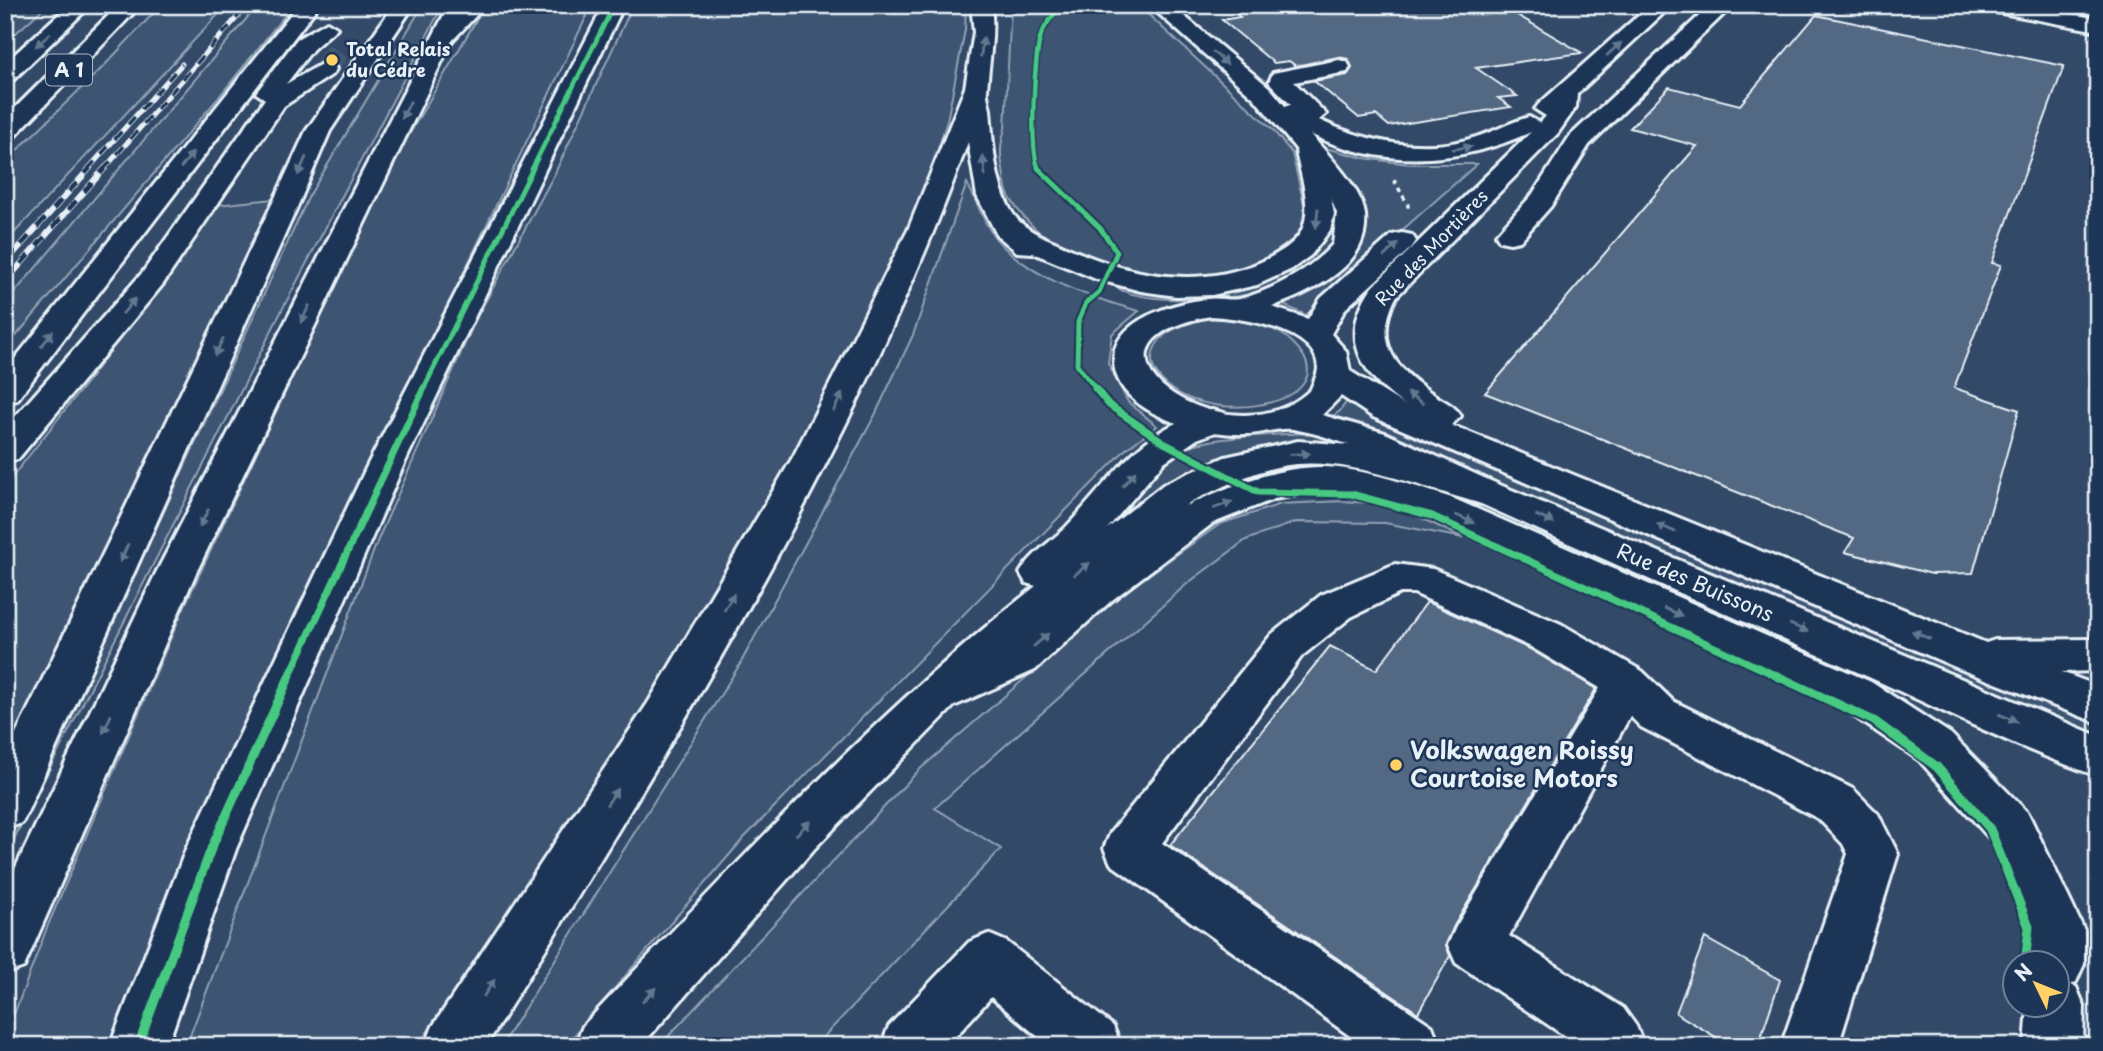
<svg xmlns="http://www.w3.org/2000/svg" width="2103" height="1051" viewBox="0 0 2103 1051" font-family="'Playpen Sans',sans-serif">
<rect width="100%" height="100%" fill="#253d5d"/>
<filter id="ink" filterUnits="userSpaceOnUse"><feTurbulence type="fractalNoise" baseFrequency=".0143" numOctaves="2"/><feDisplacementMap in="SourceGraphic" scale="14" xChannelSelector="R" yChannelSelector="G"/><feConvolveMatrix kernelMatrix="1 2 1 2 8 2 1 2 1" color-interpolation-filters="sRGB"/></filter>
<g filter="url(#ink)">
<path fill="#334a68" fill-rule="evenodd" d="M5,5H2098V1046H5ZM2016,964H2058V1006H2016Z"/>
<g fill="#3e5472" stroke="#93a2b5" stroke-width="2">
<path d="M5,5H47L5,43Z"/>
<path d="M161,5H227L5,243V162L103,67Z"/>
<path d="M258,5H293L219,97L5,349V304Z"/>
<path d="M423,5H443L283,308L5,857L309,196Z"/>
<path d="M485,5H592L168,890L113,1046H5V1038L48,925L185,605L396,157Z"/>
<path d="M633,5H966L965,30L947,121L923,195L893,268L735,571L418,1046H186L379,537L476,319L555,173Z"/>
<path d="M1011,5H1138L1272,129L1292,153L1309,226C1280,251 1251,272 1211,277C1141,287 1045,261 1009,196C1005,189 1004,178 1003,170C1000,154 1000,144 1005,129Z"/>
<path d="M1325,148L1364,158L1409,164H1477L1306,315L1283,305C1318,288 1382,255 1364,206C1356,185 1339,166 1325,148Z"/>
<path d="M967,183C977,201 985,227 998,241C1034,280 1089,297 1139,311L1112,334L1108,363L1128,402L1157,426L1126,449L743,839L565,1046H501L740,664L875,415L913,335Z"/>
<path d="M1330,190C1334,199 1341,211 1342,220C1345,256 1282,289 1252,294C1221,300 1140,305 1114,286C1130,287 1146,292 1162,293C1209,297 1328,279 1333,217C1333,209 1331,199 1330,190Z"/>
<path d="M274,199L5,761V486L91,377L217,205Z"/>
<path d="M1204,319C1235,318 1271,320 1294,344C1351,401 1217,429 1167,385C1159,378 1151,369 1152,358C1155,332 1182,325 1204,319Z"/>
<path d="M1349,398L2098,716V740L1327,420L1340,411Z"/>
<path d="M1311,433L1340,439L1344,446C1277,444 1225,450 1166,485C1148,496 1135,517 1114,523V515C1130,497 1145,474 1164,458C1192,435 1274,435 1311,433Z"/>
<path d="M1342,501L1394,505L1463,538L1385,523L1296,522L1246,540L1188,583L935,808L1001,849L815,1046H659L919,770L1126,591L1220,524L1281,504Z"/>
</g>
<g fill="#536782" stroke="#e8f1f8" stroke-width="2">
<path d="M1225,5H1500L1582,53L1476,68L1517,96L1498,98L1511,107L1389,126L1376,115L1359,118L1314,81L1347,75L1352,68L1348,59L1338,57L1296,66L1289,61L1274,63L1222,20L1240,17Z"/>
<path d="M1816,15L2064,66L1992,263L2001,265L1954,388L2019,410L1973,573L1932,574L1845,552L1854,538L1485,393L1697,146L1630,128L1669,87L1740,105Z"/>
<path d="M1427,602L1530,649L1596,689L1454,926L1446,944L1450,956L1418,1013L1170,845L1330,646L1376,670Z"/>
<path d="M1705,938L1780,980L1758,1046H1731L1676,1013Z"/>
</g>
<g fill="none" stroke-linecap="round" stroke-linejoin="round">
<path stroke="#425874" stroke-width="23" stroke-dasharray="23 11" stroke-linecap="butt" d="M325,69L338,51"/>
<defs>
<g id="minor">
<path d="M394,5H414L330,131L302,196L298,202H280L276,196L306,131Z"/>
<path d="M465,5H486L448,45H434L430,41L434,37Z"/>
<path d="M604,5H624L404,464L236,849L167,1046H110L186,849L368,464Z"/>
<path d="M1149,5H1171L1270,88L1285,106L1291,105L1269,82L1273,73L1339,60L1347,62L1350,67L1347,72L1294,82L1326,114L1319,120C1366,142 1422,154 1473,138C1492,133 1510,122 1529,117L1540,123L1546,116L1535,109L1539,104L1650,5H1672L1577,94L1576,107L1558,133L1396,297C1372,345 1396,369 1436,396C1445,402 1455,406 1461,416L1451,425L1986,643L1995,640L2098,639V671L2061,672L2098,686V723L1960,669L1373,417L1341,396L1322,415L1385,433L1495,483L2098,736V776C2015,748 1935,706 1855,671C1691,598 1527,525 1364,451C1344,442 1316,433 1293,429C1279,427 1261,434 1246,434C1204,436 1117,415 1114,362C1111,320 1174,303 1207,299C1218,297 1230,301 1240,299C1273,290 1310,270 1333,244L1337,213L1324,183L1254,98ZM1531,132L1372,287C1338,337 1360,374 1406,406L1350,371L1346,351L1331,334L1345,309L1412,247L1416,241L1412,235L1402,233L1392,235L1321,298L1308,319L1272,307C1312,291 1370,267 1365,215C1362,188 1327,154 1310,134C1382,169 1459,165 1531,132ZM1211,316C1240,318 1317,328 1318,368C1318,374 1313,383 1311,389C1232,468 1050,344 1211,316Z"/>
<path d="M1711,5H1733L1589,145L1551,206L1520,241L1510,243L1500,241L1496,235L1532,195L1570,136Z"/>
<path d="M1981,5H2025L2098,19V31L1991,11Z"/>
<path d="M327,22L337,28L313,49L286,84L325,62L333,64L336,69L333,74L284,106L163,284L18,459L5,462V428L143,272L265,99L256,93L297,39Z"/>
<path d="M1395,564L1433,569L1561,624L1642,671L1673,701L1853,789L1878,814L1898,854L1838,1046H1781L1848,854L1843,844L1819,819L1641,727L1630,716L1509,936L1623,1008L1636,1026L1644,1046H1580L1456,963L1448,945L1456,927L1600,688L1531,647L1414,593H1400L1351,617L1302,656L1162,843L1432,1026L1440,1046H1364L1111,864L1104,848L1111,832L1272,634L1321,595Z"/>
<path d="M988,934L1007,942L1113,1026L1121,1046H1049L991,997L947,1046H881L889,1026L969,942Z"/>
</g>
<g id="major">
<path d="M449,5H469L195,575L24,967L5,974V890L155,575Z"/>
<path d="M971,5H991C995,35 989,60 987,90C986,95 989,103 990,110C993,144 994,178 1010,209C1021,230 1044,237 1066,247C1129,275 1195,290 1261,262C1276,255 1295,245 1302,230C1313,206 1300,175 1296,151L1300,146H1318L1322,151L1334,214L1330,230L1311,255L1292,269L1257,285L1212,295L1176,296L1141,291L1096,279L1033,253L1017,252L997,235L977,196L968,142C851,463 664,756 486,1046H425L433,1026L648,703L793,457L908,230L965,88L974,32Z"/>
<path d="M289,188L298,190L302,196L29,808L22,823L5,829V757L276,196L280,190Z"/>
<path d="M1212,410L1224,413L1229,421L1224,429L1197,439L1164,462L1107,529L1164,484L1225,457L1298,441L1363,446L1495,483L1501,492L1495,501L1482,504C1428,489 1353,459 1297,464C1259,467 1224,486 1190,502L1186,506C1226,488 1275,467 1321,467C1360,467 1414,486 1452,498L1871,682L1951,734L2028,813L2084,930V964L2076,982L2071,985L2076,987L2084,1006L2083,1046H2025L2028,1006H2058V964H2030L2032,930L1993,842L1919,760L1839,706L1426,516L1380,502L1321,491L1274,499L1213,523L1112,600L1035,670L954,706L814,849L641,1046H575L583,1026C727,873 870,717 1036,586L1026,583L1020,573C1031,554 1051,542 1066,527C1115,476 1138,429 1212,410Z"/>
</g>
<g id="highway">
<path d="M69,5H91L13,80L5,82V63Z"/>
<path d="M119,5H141L14,137L5,139V118Z"/>
<path d="M298,5H319L17,400L5,403V371Z"/>
</g>
</defs>
<use href="#minor" stroke="#e8f1f8" stroke-width="6"/>
<use href="#major" stroke="#e8f1f8" stroke-width="6"/>
<use href="#highway" stroke="#e8f1f8" stroke-width="6"/>
<path stroke="#e8f1f8" stroke-width="3.5" stroke-dasharray="4.5 4.5" stroke-linecap="butt" d="M1394,180L1408,205V212"/>
<use href="#minor" fill="#1d3557" fill-rule="evenodd"/>
<use href="#major" fill="#1d3557" fill-rule="evenodd"/>
<use href="#highway" fill="#1d3557" fill-rule="evenodd"/>
<defs>
<g id="rail-far1">
<path d="M88,169L182,64"/>
<path d="M104,169L248,5"/>
</g>
<g id="rail">
<path d="M5,263L90,168"/>
<path d="M5,282L105,168"/>
</g>
</defs>
<use href="#rail-far1" stroke="#e8f1f8" stroke-width="5"/>
<use href="#rail" stroke="#e8f1f8" stroke-width="6"/>
<use href="#rail-far1" stroke="#1d3557" stroke-width="3.5" stroke-dasharray="10" stroke-linecap="butt"/>
<use href="#rail" stroke="#1d3557" stroke-width="4.5" stroke-dasharray="12" stroke-linecap="butt"/>
<defs>
<g id="cycleway-far3">
<path d="M532,169L614,5"/>
<path d="M1039,169C1029,151 1034,56 1041,35C1046,23 1054,13 1064,5"/>
</g>
<g id="cycleway-far2">
<path d="M1038,168L1100,228L1117,252L1099,292L1086,303L1078,322L1077,365L1097,390"/>
<path d="M423,390L533,168"/>
</g>
<g id="cycleway-far1">
<path d="M1095,388L1109,405L1166,444L1258,492L1351,494L1432,516L1779,677"/>
<path d="M289,677L424,388"/>
</g>
<g id="cycleway">
<path d="M1775,675L1874,721L1937,767L1990,829L2029,927L2025,964"/>
<path d="M138,1046L211,849L290,675"/>
</g>
</defs>
<use href="#cycleway-far3" stroke="#1d3557" stroke-width="7"/>
<use href="#cycleway-far2" stroke="#1d3557" stroke-width="9"/>
<use href="#cycleway-far1" stroke="#1d3557" stroke-width="11"/>
<use href="#cycleway" stroke="#1d3557" stroke-width="13"/>
<use href="#cycleway-far3" stroke="#46c982" stroke-width="4.5"/>
<use href="#cycleway-far2" stroke="#46c982" stroke-width="5"/>
<use href="#cycleway-far1" stroke="#46c982" stroke-width="7"/>
<use href="#cycleway" stroke="#46c982" stroke-width="9"/>
</g>
<defs><path id="oneway-solid" d="M-6-.8H1V-3.2L6.5 0L1 3.2V.8H-6Z" transform="scale(1.75)"/></defs>
<g fill="#64778f">
<use href="#oneway-solid" transform="translate(43 40) rotate(138)"/>
<use href="#oneway-solid" transform="translate(982 47) rotate(-82)"/>
<use href="#oneway-solid" transform="translate(1614 49) rotate(-42)"/>
<use href="#oneway-solid" transform="translate(1220 58) rotate(40)"/>
<use href="#oneway-solid" transform="translate(406 110) rotate(116)"/>
<use href="#oneway-solid" transform="translate(1462 148) rotate(-9)"/>
<use href="#oneway-solid" transform="translate(187 160) rotate(-52)"/>
<use href="#oneway-solid" transform="translate(302 166) rotate(114)"/>
<use href="#oneway-solid" transform="translate(984 166) rotate(-96)"/>
<use href="#oneway-solid" transform="translate(1317 218) rotate(96)"/>
<use href="#oneway-solid" transform="translate(1391 250) rotate(-42)"/>
<use href="#oneway-solid" transform="translate(129 306) rotate(-50)"/>
<use href="#oneway-solid" transform="translate(305 314) rotate(116)"/>
<use href="#oneway-solid" transform="translate(47 339) rotate(-53)"/>
<use href="#oneway-solid" transform="translate(219 347) rotate(115)"/>
<use href="#oneway-solid" transform="translate(1415 398) rotate(-145)"/>
<use href="#oneway-solid" transform="translate(838 402) rotate(-64)"/>
<use href="#oneway-solid" transform="translate(1300 454) rotate(-2)"/>
<use href="#oneway-solid" transform="translate(1129 479) rotate(-49)"/>
<use href="#oneway-solid" transform="translate(1223 505) rotate(-21)"/>
<use href="#oneway-solid" transform="translate(204 518) rotate(117)"/>
<use href="#oneway-solid" transform="translate(1465 519) rotate(24)"/>
<use href="#oneway-solid" transform="translate(1545 519) rotate(23)"/>
<use href="#oneway-solid" transform="translate(1666 528) rotate(-157)"/>
<use href="#oneway-solid" transform="translate(124 553) rotate(115)"/>
<use href="#oneway-solid" transform="translate(1082 569) rotate(-39)"/>
<use href="#oneway-solid" transform="translate(729 602) rotate(-60)"/>
<use href="#oneway-solid" transform="translate(1673 612) rotate(24)"/>
<use href="#oneway-solid" transform="translate(1799 628) rotate(23)"/>
<use href="#oneway-solid" transform="translate(1921 635) rotate(-157)"/>
<use href="#oneway-solid" transform="translate(1041 640) rotate(-41)"/>
<use href="#oneway-solid" transform="translate(2008 718) rotate(23)"/>
<use href="#oneway-solid" transform="translate(107 724) rotate(114)"/>
<use href="#oneway-solid" transform="translate(612 797) rotate(-57)"/>
<use href="#oneway-solid" transform="translate(803 828) rotate(-45)"/>
<use href="#oneway-solid" transform="translate(489 988) rotate(-57)"/>
<use href="#oneway-solid" transform="translate(649 995) rotate(-48)"/>
</g>
</g>
<g fill="#ffd166" stroke="#1d3557" stroke-width="2.5">
<circle cx="332" cy="60" r="7"/>
<circle cx="1396" cy="765" r="7"/>
</g>
<g text-anchor="middle" stroke-width="5" stroke-linejoin="round" paint-order="stroke">
<g font-size="18" font-weight="bold" fill="#e8f1f8" stroke="#1d3557" text-anchor="start">
<text x="346" y="56">Total Relais<tspan x="346" dy="21">du Cédre</tspan></text>
</g>
<g font-size="18" fill="#e8f1f8" stroke="#1d3557">
<text transform="translate(1432 248) rotate(-46)" y="6">Rue des Mortières</text>
</g>
<rect fill="#1d3557" stroke="#abb9c8" stroke-width="2" x="46" y="54.5" width="46" height="31" rx="5"/>
<g font-size="19" font-weight="bold" fill="#e8f1f8">
<text x="69" y="77">A 1</text>
</g>
<g font-size="21" fill="#e8f1f8" stroke="#1d3557">
<text transform="translate(1695 583) rotate(23)" y="7">Rue des Buissons</text>
</g>
<g font-size="24" font-weight="bold" fill="#e8f1f8" stroke="#1d3557" text-anchor="start">
<text x="1410" y="759">Volkswagen Roissy<tspan x="1410" dy="28">Courtoise Motors</tspan></text>
</g>
</g>
<rect width="2103" height="1051" fill="none" stroke="#1d3557" stroke-width="28"/>
<rect x="14" y="14" width="2075" height="1023" fill="none" stroke="#e8f1f8" stroke-width="2.5" filter="url(#ink)"/>
<g transform="translate(2036 984) rotate(313)"><circle r="33" fill="#1d3557" stroke="#6e8097" stroke-width="2"/>
<path d="M0-5L12 26L0 18L-12 26Z" fill="#ffd166"/>
<text y="-10" font-size="19" font-weight="bold" text-anchor="middle" fill="#e8f1f8">N</text>
</g>
</svg>
